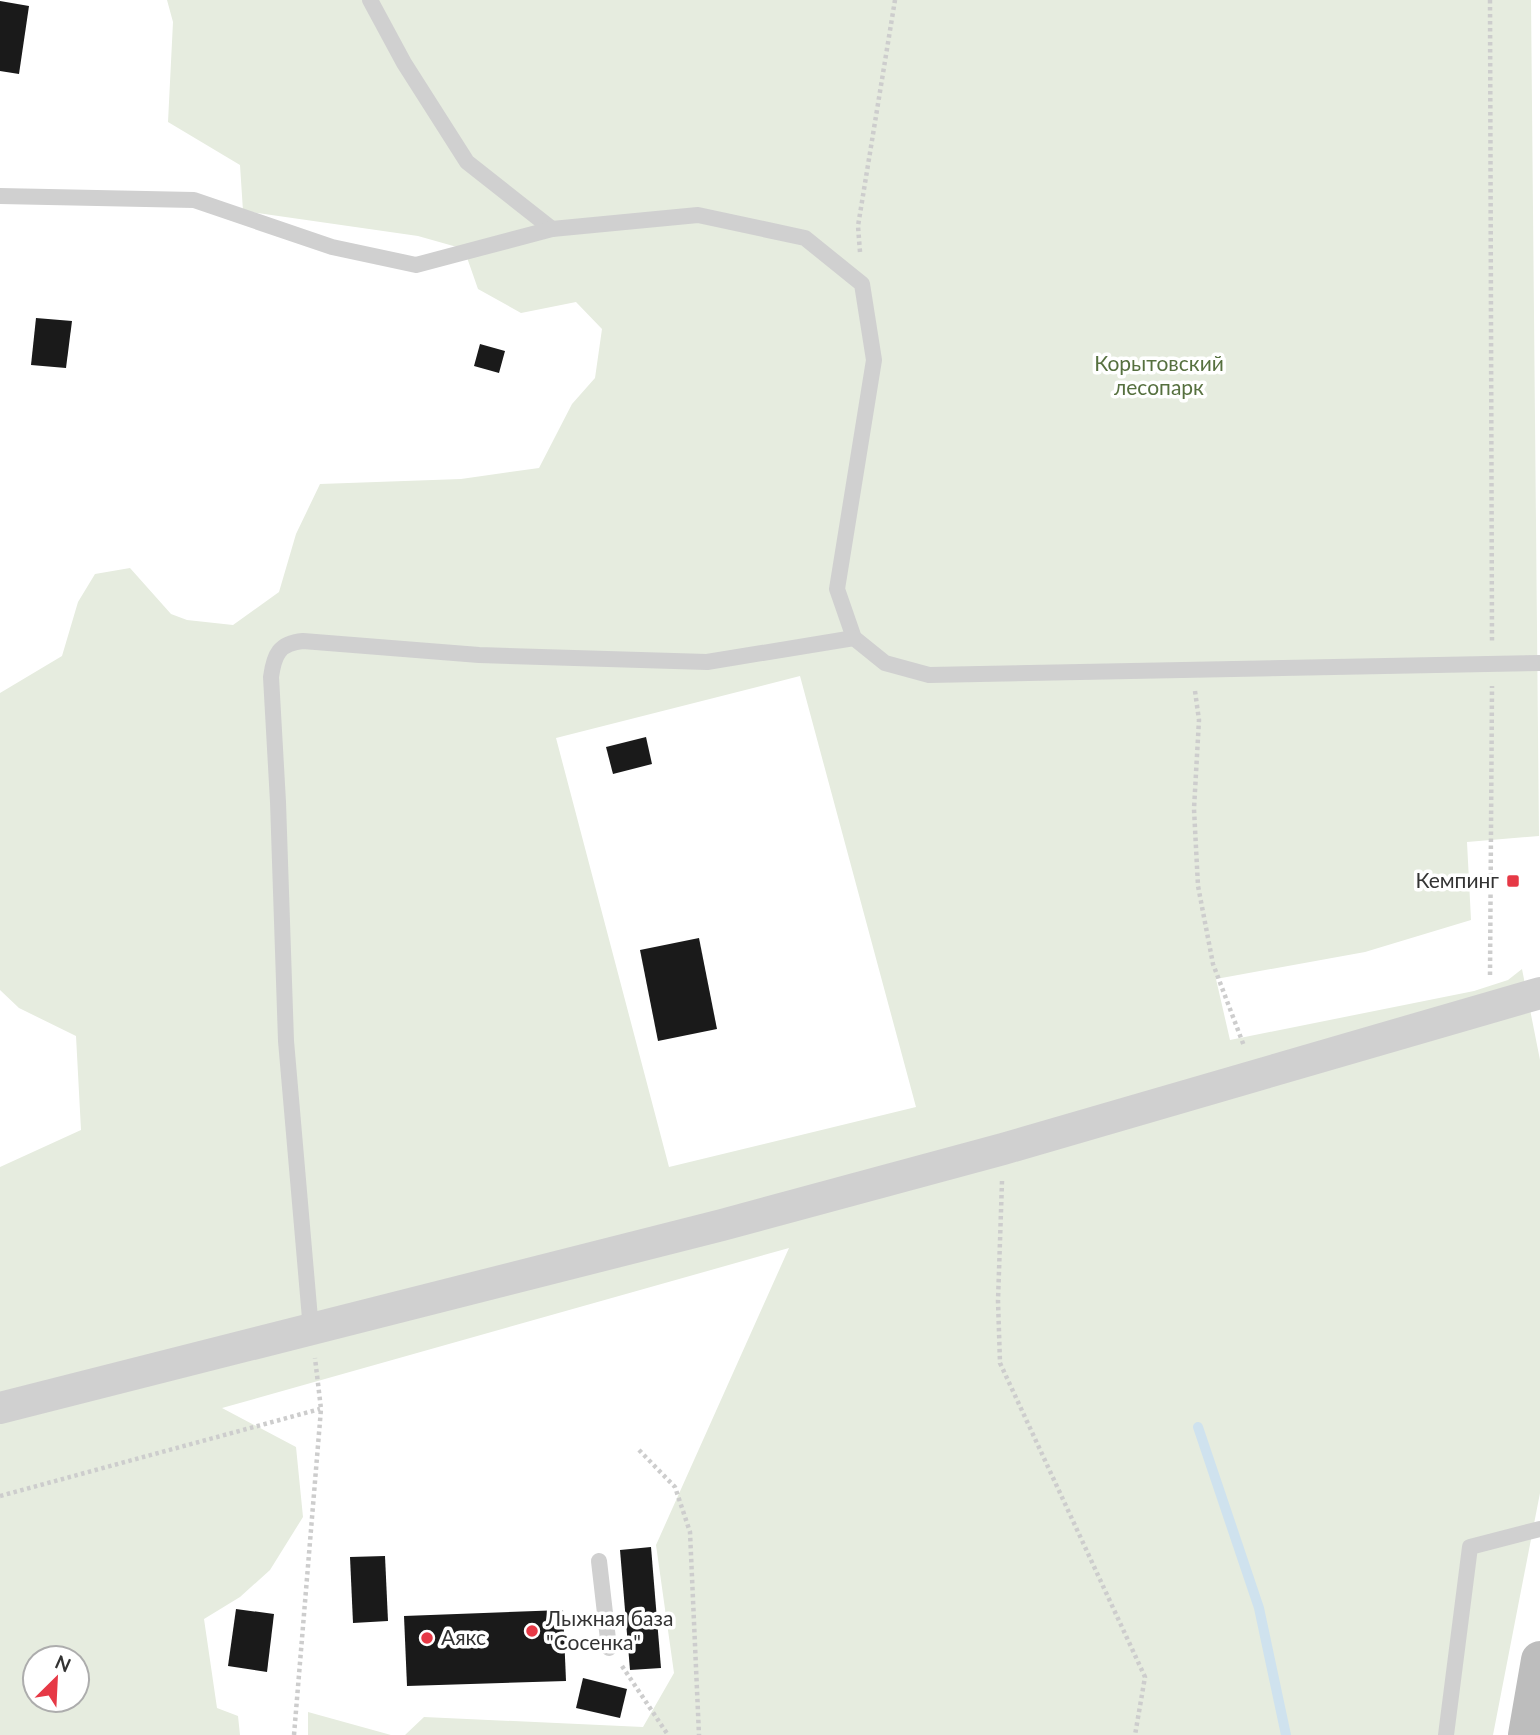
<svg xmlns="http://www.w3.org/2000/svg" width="1540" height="1735" viewBox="0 0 1540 1735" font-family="Lato,sans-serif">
<rect width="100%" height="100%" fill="#fff"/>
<g fill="#e6ecdf" fill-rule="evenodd">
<path d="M167,0H1531L1539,836L1467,842L1471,920L1365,952L1216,979L1230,1040L1474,991L1508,980L1522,969L1540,1060V1493L1493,1735H405L424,1717L643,1727L674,1673L656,1545L789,1248L222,1408L296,1447L303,1517L270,1570L240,1597L204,1619L217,1708L238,1716L240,1735H0V1167L81,1130L76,1036L19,1008L0,990V693L62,656L78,602L95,574L130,568L171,614L187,620L233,625L279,592L296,534L320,484L461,479L539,468L572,404L595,378L602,329L576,302L521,313L478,289L464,249L418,236L243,211L240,165L168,122L173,22ZM800,676L916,1107L669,1167L556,738ZM35,1658H77V1700H35Z"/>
<path d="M308,1712L391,1735H308Z"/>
</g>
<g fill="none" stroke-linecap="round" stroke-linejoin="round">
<path stroke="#cfe2ee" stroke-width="10" d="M1198,1427L1259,1608L1286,1735"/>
</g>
<g fill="#1a1a1a">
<path d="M0,1L29,6L19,74L0,71Z"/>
<path d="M36,318L72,321L66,368L31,365Z"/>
<path d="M480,344L505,351L499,373L474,366Z"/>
<path d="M646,737L652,764L613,774L606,747Z"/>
<path d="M699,938L717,1029L658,1041L640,950Z"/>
<path d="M651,1547L661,1668L630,1670L620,1550Z"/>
<path d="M385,1556L388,1621L353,1623L350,1557Z"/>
<path d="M236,1609L274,1614L267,1672L228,1666Z"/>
<path d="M563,1610L566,1681L407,1686L404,1616Z"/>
<path d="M583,1678L627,1689L620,1718L576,1708Z"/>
</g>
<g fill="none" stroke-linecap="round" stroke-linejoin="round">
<g stroke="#cdcdcd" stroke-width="4.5" stroke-dasharray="3.5 3.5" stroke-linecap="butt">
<path d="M1490,0L1492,643"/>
<path d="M860,252L858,226L895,0"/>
<path d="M1195,691L1199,720L1194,809L1198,886L1213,964L1244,1046"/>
<path d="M1490,975L1492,686"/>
<path d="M1002,1181L998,1301L1000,1363L1145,1677L1135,1735"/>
<path d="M639,1450L675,1487L690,1532L699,1735"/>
<path d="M0,1496L320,1409"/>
<path d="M622,1666L668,1735"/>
<path d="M294,1735L321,1409L315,1358"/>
</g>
<g stroke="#d0d0d0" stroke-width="16">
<path d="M370,0L404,63L467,162L552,229"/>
<path d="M0,196L194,200L332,247L416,265L552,229L698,215L805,238L862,284L874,360L837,589L854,638L885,663L929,675L1540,663"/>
<path d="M311,1330L286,1041L278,802L271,677C274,655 279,643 303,641L479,655L707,662L854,638"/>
<path d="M599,1561L609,1648"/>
<path d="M1446,1735L1470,1547L1540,1529"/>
</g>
<path stroke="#d0d0d0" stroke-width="32" d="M0,1408L722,1225L1003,1149L1540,993"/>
<path stroke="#bdbdbd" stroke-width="38" d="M1527,1735L1540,1660"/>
</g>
<g fill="#e63946" stroke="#fff" stroke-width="2.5">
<rect x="1506" y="874" width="14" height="14" rx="3.5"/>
<circle cx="532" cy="1631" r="7"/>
<circle cx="427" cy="1638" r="7"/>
</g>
<g text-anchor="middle" stroke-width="7" stroke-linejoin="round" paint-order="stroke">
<g font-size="21" fill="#56703f" stroke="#fff">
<text x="1159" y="371">Корытовский<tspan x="1159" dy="24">лесопарк</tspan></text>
</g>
<g font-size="21" fill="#333" stroke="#fff" text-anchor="start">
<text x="1499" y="888" text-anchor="end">Кемпинг</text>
<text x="546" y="1626">Лыжная база<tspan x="546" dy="24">"Сосенка"</tspan></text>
<text x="441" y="1645">Аякс</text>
</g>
</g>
<g transform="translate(56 1679) rotate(24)"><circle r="33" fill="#ffffff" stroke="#adadad" stroke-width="2"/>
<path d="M0-5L12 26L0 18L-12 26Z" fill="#e63946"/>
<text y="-10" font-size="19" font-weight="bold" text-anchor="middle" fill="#333333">N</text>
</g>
</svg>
